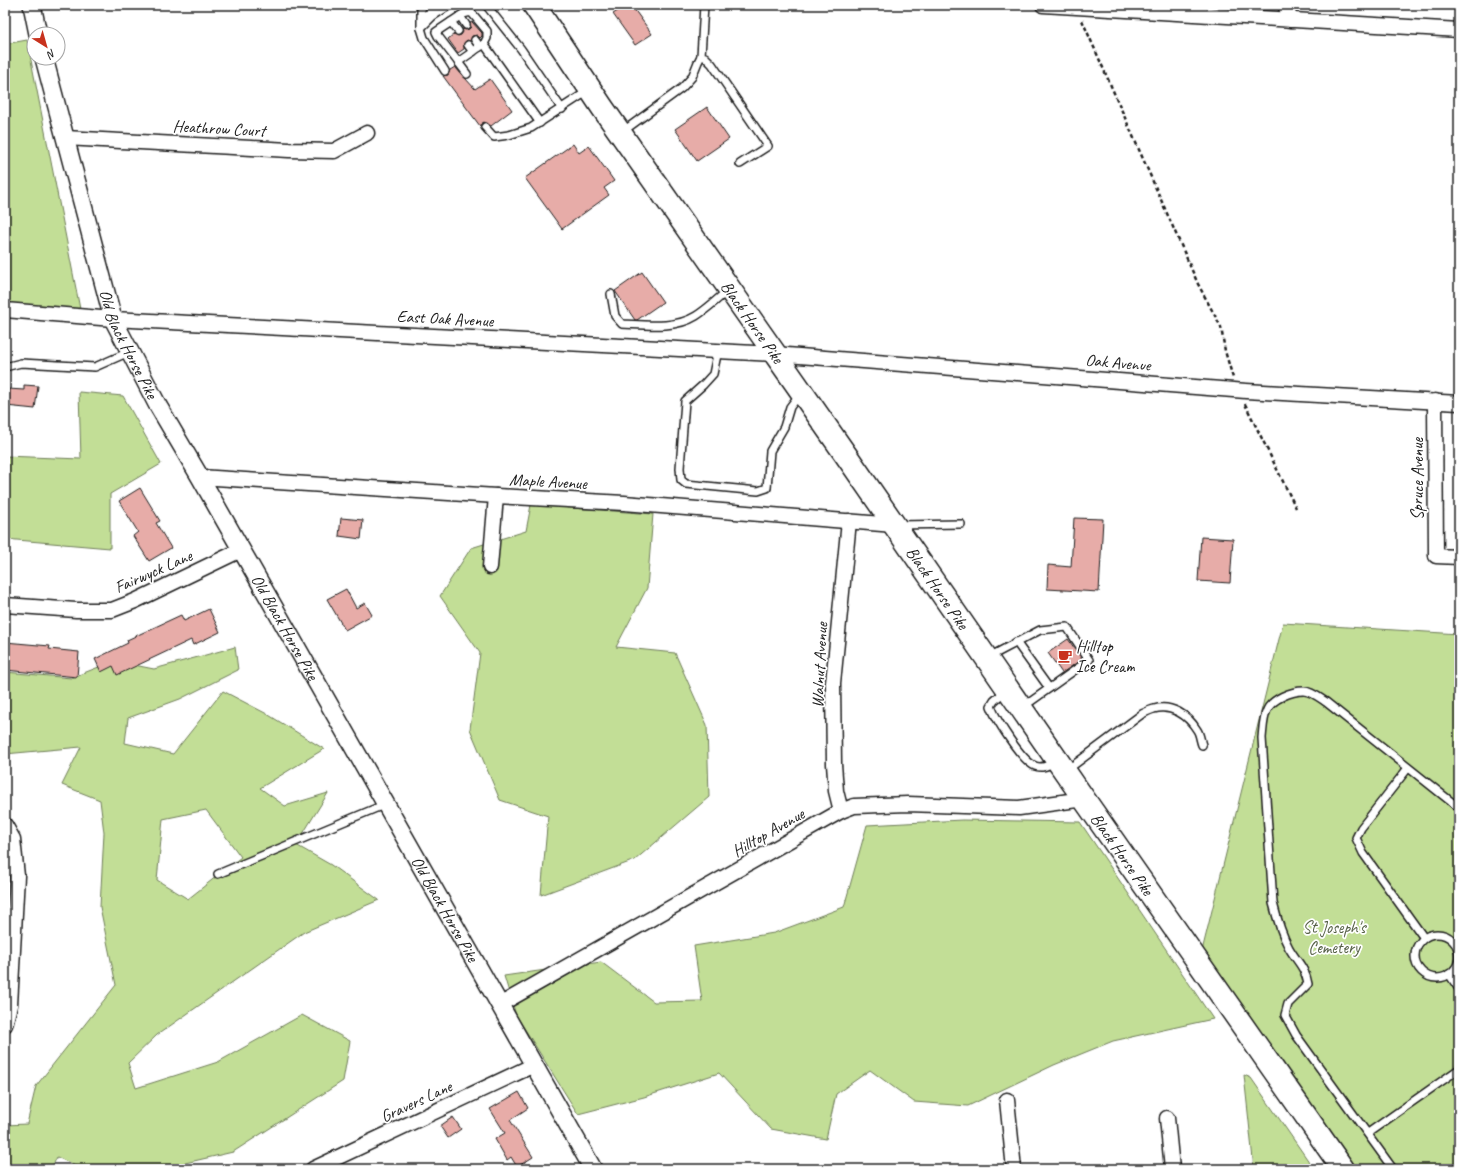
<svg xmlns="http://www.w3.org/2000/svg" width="1464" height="1174" viewBox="0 0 1464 1174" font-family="Caveat,sans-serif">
<rect width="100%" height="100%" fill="#fff"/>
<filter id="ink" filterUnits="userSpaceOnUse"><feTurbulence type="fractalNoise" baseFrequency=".025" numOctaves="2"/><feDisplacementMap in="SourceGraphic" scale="8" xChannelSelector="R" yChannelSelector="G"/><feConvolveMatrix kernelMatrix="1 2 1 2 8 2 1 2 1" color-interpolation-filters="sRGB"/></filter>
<g filter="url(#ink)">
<g fill="#c2de96" stroke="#6f7d59" fill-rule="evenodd">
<path d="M27,40L80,309L5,307V44Z"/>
<path d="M79,392L123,396L161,464L110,494V548L5,539V456L81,459Z"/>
<path d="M531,505L653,514L647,588L616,647L675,653L707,725L709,797L635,860L541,895L548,816L500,800L470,729L480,653L440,596L471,548L526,531Z"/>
<path d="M1283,623L1459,634V1169H1343L1199,963Z"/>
<path d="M235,647L238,670L180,699L128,718L125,743L173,754L223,691L267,714L324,749L260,788L285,806L328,793L296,845L331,865L379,900L304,932L157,1035L128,1063L136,1088L218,1062L302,1015L350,1041L343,1081L233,1152L159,1169H82L57,1157L51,1169H5V1125L27,1124L36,1086L116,985L100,907L104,833L100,800L62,785L81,747L5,754V672L71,678L114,661L154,669ZM206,810L241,857L188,899L157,880L163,819Z"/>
<path d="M962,820L1080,822L1213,1019L1113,1041L1054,1065L968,1106L914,1102L870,1070L836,1094L826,1139L771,1129L719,1073L644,1097L578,1114L516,1015L504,976L601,962L654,1002L702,1001L694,946L774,933L844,907L867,825Z"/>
<path d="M1244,1075L1251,1078L1314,1169H1254Z"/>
</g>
<g fill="#e7aca8" stroke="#1c1c1c">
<path d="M627,5H631L652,34L635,45L613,14Z"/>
<path d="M472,22L482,33V36L480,38L477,35L472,36L470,41L467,40L464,43V49L458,53L448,39L454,34L458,36L461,35L463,32L462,29L466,30L469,29L471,27L470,23Z"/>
<path d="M455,67L475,89L490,79L512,110L491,126L484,122L481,124L480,126L443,76L448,75L450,70Z"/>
<path d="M707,107L729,139L697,161L675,129Z"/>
<path d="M573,144L579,153L589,146L614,181L604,188L609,195L562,229L525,178Z"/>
<path d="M642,272L663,302L637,320H635L615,291Z"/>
<path d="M24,385L38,386L35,409L6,406L8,389L24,390Z"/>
<path d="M140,488L160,521L156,523L171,548L149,561L133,536L138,532L119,501Z"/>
<path d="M341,518L363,520L361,539L339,536Z"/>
<path d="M1074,518L1103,519L1099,592L1047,589L1048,565L1071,567Z"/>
<path d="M1201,537L1233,539L1230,583L1198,581Z"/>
<path d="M346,589L356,608L365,603L372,615L345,630L327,599Z"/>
<path d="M209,609L220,632L193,645L191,640L117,675L113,666L101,672L95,659L128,643L127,640L181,615L184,621Z"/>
<path d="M1068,639L1082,659L1062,673L1048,653Z"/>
<path d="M5,642L50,646L49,649L79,652L77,677L5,670Z"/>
<path d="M519,1092L528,1108L510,1120L533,1157L517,1167L511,1157L507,1160L495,1139L505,1133L490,1109Z"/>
<path d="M453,1117L461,1129L448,1138L440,1126Z"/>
</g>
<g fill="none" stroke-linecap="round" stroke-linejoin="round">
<defs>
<g id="service">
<path d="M425,5L421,8V28L424,38L445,71"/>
<path d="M486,5L521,49L562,109"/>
<path d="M704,5L701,56L705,57L712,64L768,146L740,164"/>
<path d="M471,12L487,31V38L484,44L458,62L438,36L436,32L463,14Z"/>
<path d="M460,16L466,25"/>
<path d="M423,22L427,14L438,5"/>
<path d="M451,22L458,31"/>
<path d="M421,28L433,16L450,5"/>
<path d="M475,40L480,47"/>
<path d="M484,44L540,123"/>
<path d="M468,45L473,52"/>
<path d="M458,62L467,74"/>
<path d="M485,127L494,137L509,135L531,128L588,91"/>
<path d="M622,132L682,88L692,77L698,62L701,56"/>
<path d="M611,294L615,316L622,324C646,325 675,329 696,316C707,309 718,299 728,290"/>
<path d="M718,350L713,374L703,385L685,401L680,468L681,480L686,484L758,491L767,488L770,451L784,427L790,407L800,394"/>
<path d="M5,367L21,363L95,367L129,352"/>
<path d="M898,525L961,524"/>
<path d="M1016,642L1049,688"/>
<path d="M989,657L1040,630L1067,627L1089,660L1023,707"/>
<path d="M1006,690L994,701L991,706C996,720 1022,761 1035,766C1042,769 1049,765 1056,762"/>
<path d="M1408,768L1361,828L1356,838L1363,853L1424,938"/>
<path d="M1067,770L1142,714C1146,712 1150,710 1154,709C1171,704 1188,715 1197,730C1200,734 1200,740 1202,745"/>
<path d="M218,874L386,804"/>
<circle cx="1437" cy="956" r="22"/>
<path d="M1449,974L1459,989"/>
<path d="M1368,1133L1459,1069"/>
<path d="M1393,1169L1296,1035L1285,1015L1288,1004L1308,984C1305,967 1297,962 1289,948C1281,933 1277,919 1273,903L1262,738C1263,729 1263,718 1267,710C1272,699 1291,691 1304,691C1311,691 1320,698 1326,702L1459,808"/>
</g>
<g id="minor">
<path d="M1043,5L1459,30"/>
<path d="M1285,5L1291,20"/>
<path d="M65,138L289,150L334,151L367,133"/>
<path d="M5,310L113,319L774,354L1246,391L1459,403"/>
<path d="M1435,401L1436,556L1459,557"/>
<path d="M200,477L496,496L624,503L894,525"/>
<path d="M490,567L496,496"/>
<path d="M5,605L76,610H112L135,601L241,550"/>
<path d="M841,811L836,791L834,764L833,683L849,521"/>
<path d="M5,825L13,839L17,876L10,1005L5,1025"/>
<path d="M501,1004L841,811L854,806L908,804L1019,808L1084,799"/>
<path d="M1007,1100L1014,1169"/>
<path d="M1167,1118L1172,1169"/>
<path d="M313,1169L534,1065"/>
</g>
<g id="tertiary">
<path d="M32,5L38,34"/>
<path id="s1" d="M44,58L113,319L157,404L200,477L593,1169"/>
</g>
<g id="primary">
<path id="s2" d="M534,5L602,107L848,458L1084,799L1343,1169"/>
</g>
</defs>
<use href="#service" stroke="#1c1c1c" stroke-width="10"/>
<use href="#minor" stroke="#1c1c1c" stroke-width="17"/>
<use href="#tertiary" stroke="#1c1c1c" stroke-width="20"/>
<use href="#primary" stroke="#1c1c1c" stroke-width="25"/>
<g stroke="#1c1c1c" stroke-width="2.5" stroke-dasharray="4 3" stroke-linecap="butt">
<path d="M1082,20L1198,284L1221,327L1225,351L1233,378"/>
<path d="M1245,404L1296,508"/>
</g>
<use href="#service" stroke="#fff" stroke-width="7"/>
<use href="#minor" stroke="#fff" stroke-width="14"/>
<use href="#tertiary" stroke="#fff" stroke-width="17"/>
<use href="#primary" stroke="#fff" stroke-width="22"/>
</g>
</g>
<defs>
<symbol id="cafe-bare" viewBox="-9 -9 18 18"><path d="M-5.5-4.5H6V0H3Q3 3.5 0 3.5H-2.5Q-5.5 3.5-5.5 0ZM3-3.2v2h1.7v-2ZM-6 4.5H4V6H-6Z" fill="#c8321e" stroke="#fff" stroke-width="2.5" paint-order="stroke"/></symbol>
</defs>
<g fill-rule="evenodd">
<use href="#cafe-bare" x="1055" y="646" width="20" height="20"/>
</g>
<g text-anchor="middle" stroke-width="3.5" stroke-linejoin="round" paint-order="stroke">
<g font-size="17" fill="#1c1c1c" stroke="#fff">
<text transform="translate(219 128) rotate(3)" y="6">Heathrow Court</text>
<text transform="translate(445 318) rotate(3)" y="6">East Oak Avenue</text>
<text dy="6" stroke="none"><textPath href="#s2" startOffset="385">Black Horse Pike</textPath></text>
<text dy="6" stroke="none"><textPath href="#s1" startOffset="299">Old Black Horse Pike</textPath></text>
<text transform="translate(1118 362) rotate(5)" y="6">Oak Avenue</text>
<text transform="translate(1417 479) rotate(-90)" y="6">Spruce Avenue</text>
<text transform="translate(548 481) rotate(3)" y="6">Maple Avenue</text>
<text transform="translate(153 571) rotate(-24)" y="6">Fairwyck Lane</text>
<text dy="6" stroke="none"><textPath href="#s2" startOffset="709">Black Horse Pike</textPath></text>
<text dy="6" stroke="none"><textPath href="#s1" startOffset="623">Old Black Horse Pike</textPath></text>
<text transform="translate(819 665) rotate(-87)" y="6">Walnut Avenue</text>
<text transform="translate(768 832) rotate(-30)" y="6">Hilltop Avenue</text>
<text dy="6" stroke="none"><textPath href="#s2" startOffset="1033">Black Horse Pike</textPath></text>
<text dy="6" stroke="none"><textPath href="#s1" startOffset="947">Old Black Horse Pike</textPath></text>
<text transform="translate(416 1101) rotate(-25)" y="6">Gravers Lane</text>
</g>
<g font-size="17" fill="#1c1c1c" stroke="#fff" text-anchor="start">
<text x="1076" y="652">Hilltop<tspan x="1076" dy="20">Ice Cream</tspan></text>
</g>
<g font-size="17" fill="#566047" stroke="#fff">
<text x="1334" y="933">St Joseph's<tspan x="1334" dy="20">Cemetery</tspan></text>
</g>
</g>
<rect width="1464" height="1174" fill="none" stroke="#fff" stroke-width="20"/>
<rect x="10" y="10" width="1444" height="1154" fill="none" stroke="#1c1c1c" stroke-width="1.5" filter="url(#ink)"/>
<g transform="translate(46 46) rotate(143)"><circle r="19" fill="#ffffff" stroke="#a4a4a4"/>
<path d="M0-3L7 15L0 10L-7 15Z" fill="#c8321e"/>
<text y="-6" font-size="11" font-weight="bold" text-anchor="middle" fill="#1c1c1c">N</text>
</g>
</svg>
